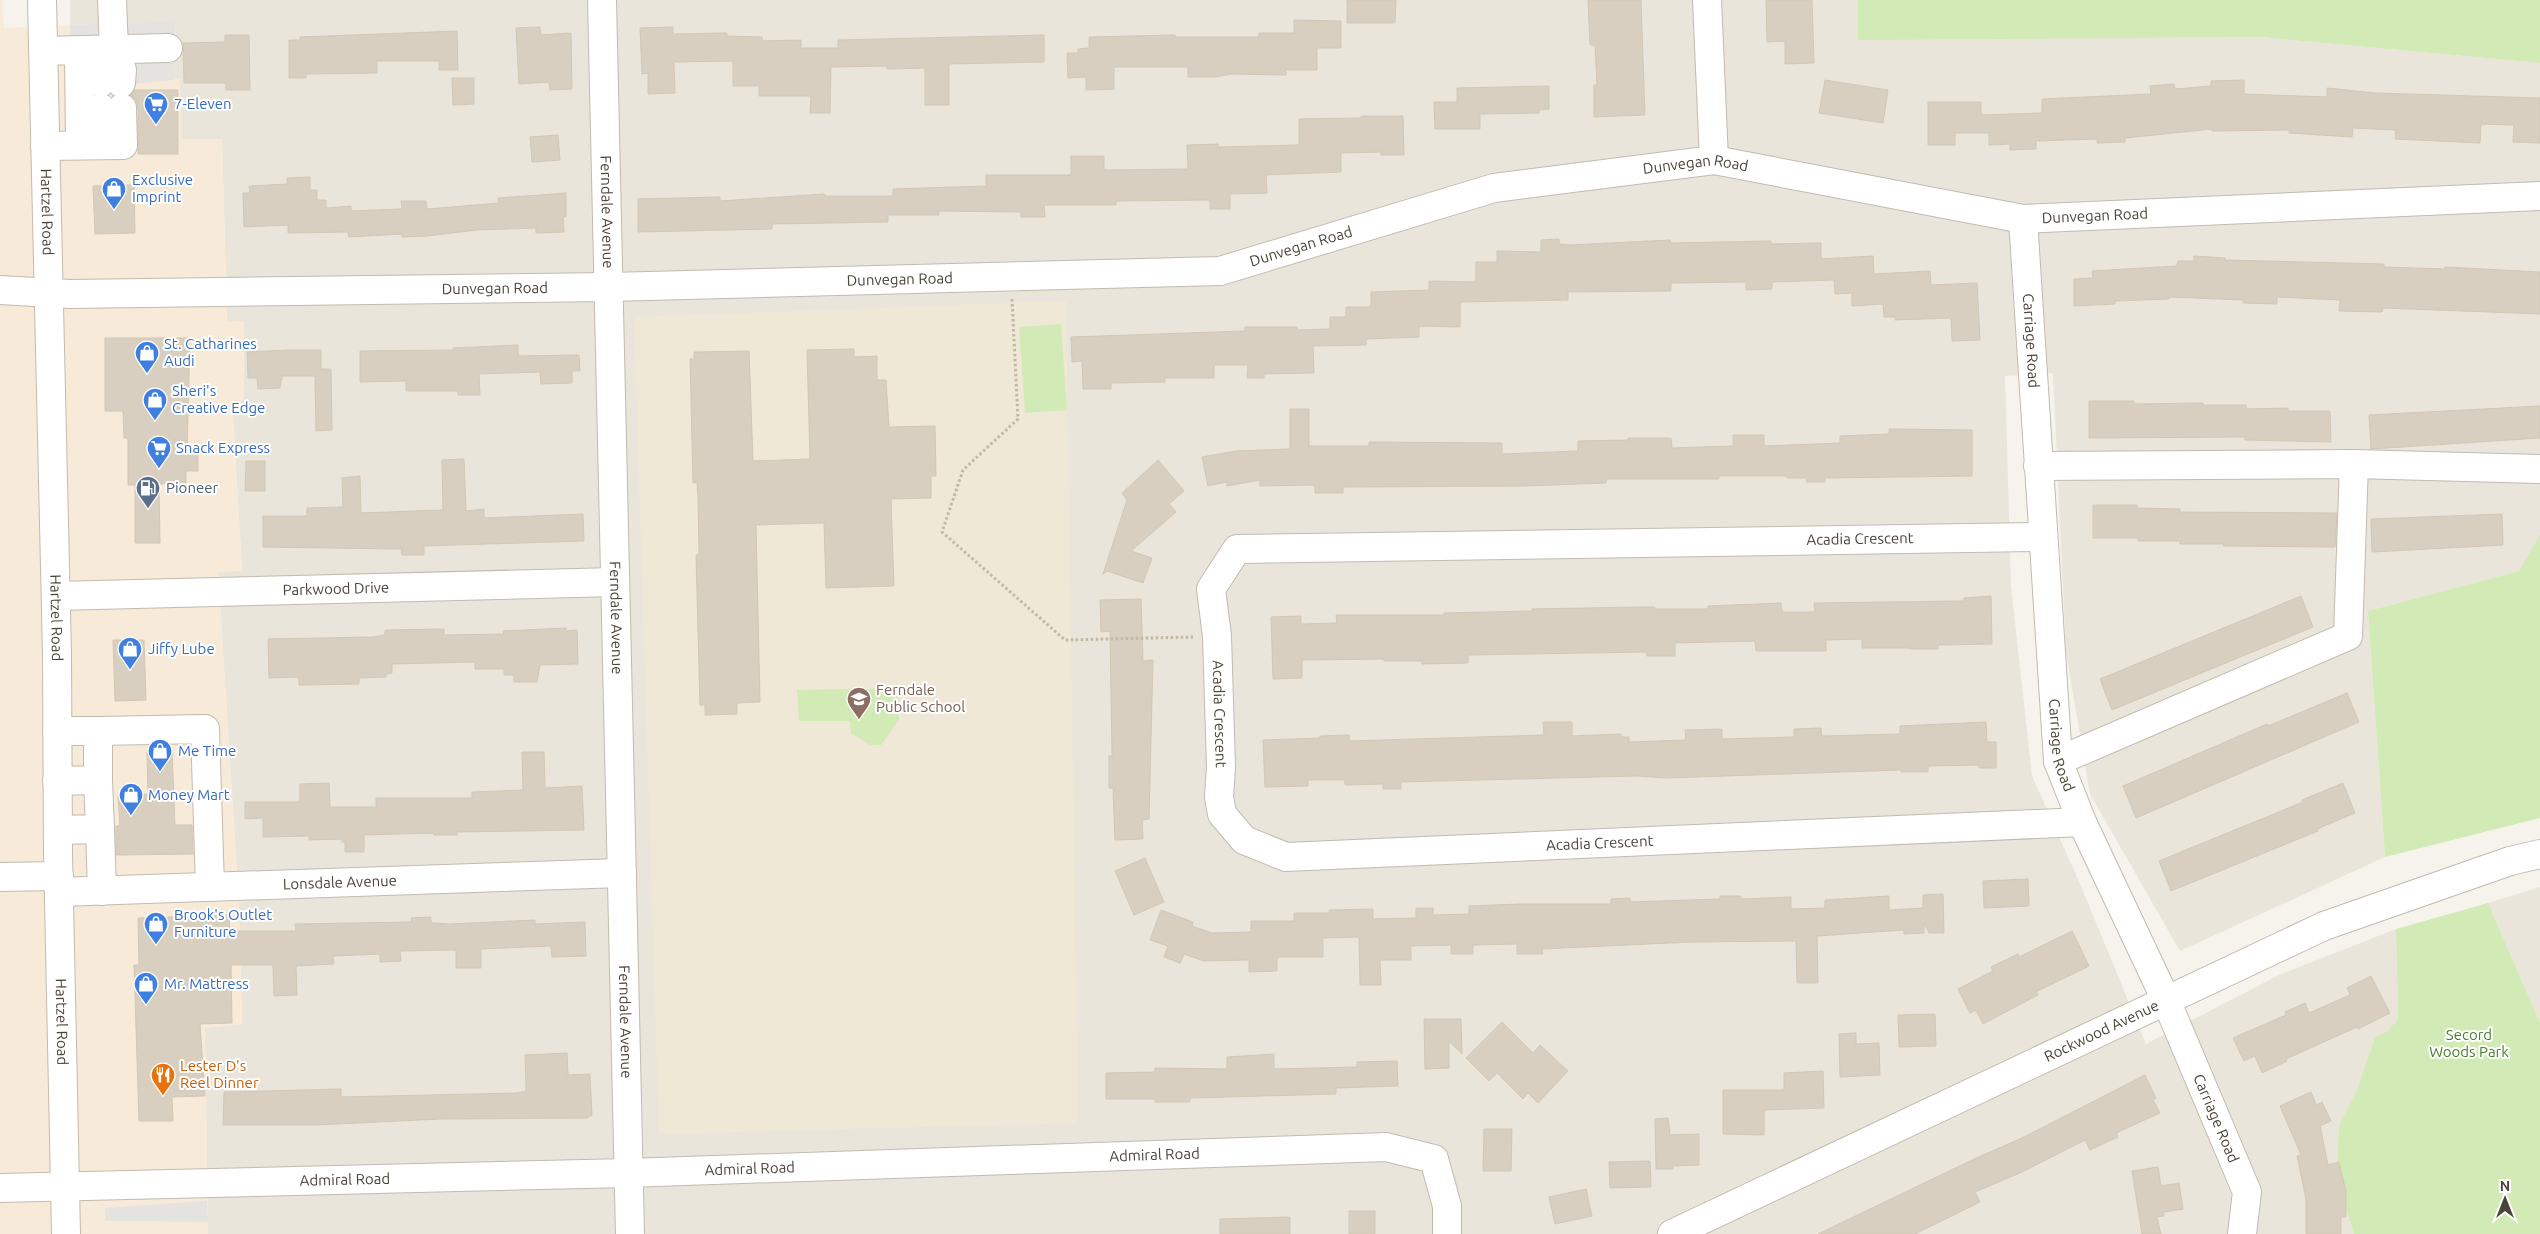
<svg xmlns="http://www.w3.org/2000/svg" width="2540" height="1234" viewBox="0 0 2540 1234" font-family="Ubuntu,sans-serif">
<rect width="100%" height="100%" fill="#f6f3ec"/>
<g fill="#eae5da">
<path d="M70,0H1858V39L2260,37L2540,63V534L2519,571L2368,611L2385,857L2180,951L2090,794L2066,652L2053,373L2005,376L2011,586L2032,776L2081,886L2146,1044L2279,975L2396,929L2402,1234H208L205,1028L242,1024L239,904L218,572L242,570L232,400H244V321H227L222,139H181L180,79L173,80L176,22L70,25Z"/>
<path d="M2540,887V1023L2488,903Z"/>
</g>
<path fill="#f7ead8" d="M0,0H2L4,28L176,21L173,79H180L181,139H222L227,321H244V401L232,400L242,571L218,572L239,904L242,1024L205,1028L208,1234H0Z"/>
<path fill="#efe8d6" d="M1066,301L1078,1123L659,1134L634,317Z"/>
<g fill="#d2eab5">
<path d="M1858,0H2540V63L2260,37L1858,40Z"/>
<path d="M1061,324L1067,410L1025,413L1019,327Z"/>
<path d="M2540,534V818L2385,857L2368,611L2519,571Z"/>
<path d="M898,688L899,719L881,745H870L851,733L850,721H799L797,690Z"/>
<path d="M2488,903L2540,1023V1234H2354L2337,1174L2339,1126L2357,1090L2375,1038L2388,1031L2398,1019L2396,929Z"/>
</g>
<g fill="#e5e3e0">
<path d="M176,21L173,80L131,84L70,82V25Z"/>
<path d="M207,1201L208,1222L105,1221V1208Z"/>
</g>
<g fill="#d8cfc1" stroke="#d3c7b4">
<path d="M1347,0H1396L1395,23H1347Z"/>
<path d="M1588,0H1641L1645,115L1594,117V85H1597L1595,45H1590Z"/>
<path d="M1766,0H1812L1814,63L1785,64V41L1767,42Z"/>
<path d="M1294,20L1341,21V48H1317V70H1286V75L1231,74L1215,77H1188V67H1114V89L1086,90V77L1068,78L1067,53H1078V49L1089,48V37L1175,35V37H1259V33H1294Z"/>
<path d="M540,27L541,35L571,33L572,89L550,90L549,82L519,84L516,28Z"/>
<path d="M673,27V34L727,33V36L762,37V41L801,40V48H838V40L1044,35V62L949,64V105H925V68L887,69V66L831,67L830,113H810L811,96H759V86H733V61L674,62L675,93L648,94V73L642,74L640,28Z"/>
<path d="M457,31L458,70H439V61H377V73L306,74V78H289V40H300V37Z"/>
<path d="M225,35H249L250,90H226V83H184L183,43L225,42Z"/>
<path d="M452,78H474V104L453,105Z"/>
<path d="M1825,80L1888,90L1883,123L1819,113Z"/>
<path d="M2244,80V94L2327,97V88L2375,93L2540,98V143L2513,142L2514,125L2481,124L2480,143L2395,139L2396,130L2353,128L2352,137L2289,133V130L2212,131V129L2125,138V142L2097,143V139L2036,141V149L2010,150V144L1989,145V133H1955V145H1928V102H1981V115L2042,113V99L2151,94L2150,86L2174,84L2175,89L2211,86V81Z"/>
<path d="M1549,86V109L1539,110V113L1480,114V129H1435L1434,102H1457V88Z"/>
<path d="M135,90H178V154H138V108L136,100L130,95Z"/>
<path d="M1361,116H1403L1404,155H1381V152L1341,153V172L1266,175L1267,193L1230,194V209H1210V200L1116,201V205H1044L1045,217H1021V212L939,211V215H888V222L772,224V229L638,232V199L720,197V201L824,194L825,196H893V189L986,186V175H1071V156H1104V170L1188,169L1187,145L1218,144V147L1299,145V119L1361,118Z"/>
<path d="M558,135L560,160L532,162L530,137Z"/>
<path d="M310,177V190H317V200H326V208L351,206V211L402,209L401,201H426L427,209L499,203L498,198L566,193V217H563L564,232L536,233V228L477,230L427,236L402,237V234L349,237L348,232L288,233V225L244,227L243,193H250L249,186L287,184V178Z"/>
<path d="M134,185L135,233L95,234L93,186Z"/>
<path d="M1559,239V244L1570,245L1670,240V243L1771,241V244L1821,243V259L1873,256L1874,274L1930,271L1931,285L1977,283L1980,340L1952,341L1951,318L1895,320V317H1884L1883,304L1852,306V293L1835,294L1834,280L1772,282V289L1746,290V282L1671,283V291L1568,292V300L1460,302V327L1419,326V337L1366,339V345L1313,346L1314,373L1264,374V378H1247L1248,365H1214V378H1165V382L1111,383V389H1083L1082,361L1072,362L1071,337L1245,331V327H1297V330L1330,329V317H1346V307H1371V292L1429,290V281L1476,282V262H1497V251L1541,252V240Z"/>
<path d="M2194,256L2225,258V260L2384,264V267L2445,269V267L2540,272V314L2383,308L2382,312L2339,311L2340,300L2277,297V304L2243,303V300L2170,297L2168,299L2115,301V304L2074,306V279L2093,278L2092,271L2177,266L2178,261H2194Z"/>
<path d="M105,338H190L187,453H198V471H186V483L159,484L160,543H135V485H128V438H124L123,411H105Z"/>
<path d="M518,345V356L579,355L580,371H572V383L541,384L540,372L479,374L480,395H458V391H406V381L360,382V351L453,350V348Z"/>
<path d="M854,349V357L877,356V380H886L889,427L935,426L936,476H931V498L891,499L894,586L826,588L824,523L756,525L760,702L737,703V714L705,715V705H700L696,555H699L698,497L697,483H693L690,359H694V352L749,351L753,461L810,459L807,350Z"/>
<path d="M288,350H321V369H331L332,430L316,431L315,376H282L280,388L258,389L257,378H248L247,352Z"/>
<path d="M2089,401H2134V404L2203,403V405H2246V409L2288,408V411H2330L2331,442L2245,440V437L2089,438Z"/>
<path d="M2540,406V438L2371,449L2369,415Z"/>
<path d="M1290,409H1309V446H1369V442L1502,443V454L1578,451V441L1628,440V438H1671L1672,448L1733,446V435H1764V446L1840,443V436L1889,434V429L1972,430V476L1825,478V482H1807L1806,478H1787V476H1719V479H1606V483L1525,486L1343,487V493H1315V485L1260,486V480L1227,486V482L1208,486L1202,457L1236,451L1290,449Z"/>
<path d="M464,459L466,511L484,509V518L583,514L584,541L424,546V555H402L401,549L263,547V516H307V508L343,507L342,478L360,476L361,513L443,510L442,460Z"/>
<path d="M1158,460L1184,491L1169,504L1176,512L1131,551L1152,558L1143,583L1107,571L1103,574L1127,500L1122,493Z"/>
<path d="M246,461H265V491H245Z"/>
<path d="M2093,505H2137V508L2180,509V512L2337,513L2335,547L2223,546L2224,544H2180V541H2138V538H2093Z"/>
<path d="M2502,514L2503,545L2372,552L2371,519Z"/>
<path d="M1991,596L1992,644L1938,645V649H1909V648H1862V639L1826,640V651H1756L1755,641L1675,643V656H1647V652L1468,655V663L1422,664V661H1384V659L1302,660V678L1273,679L1271,617L1301,616V624L1337,623L1336,615H1444V613L1532,611V609L1637,607H1655V609H1708V606L1781,603L1782,612H1815L1814,603L1964,601V598Z"/>
<path d="M2301,596L2313,627L2112,710L2100,679Z"/>
<path d="M1141,599L1143,661L1153,660L1149,819L1142,820L1143,839L1115,840L1113,788H1109V756H1112L1110,631L1101,632L1100,600Z"/>
<path d="M566,628V631L577,630L578,664L540,665L537,682H514V675H504V669H475V662L392,664V673L386,674V677L359,678V684L299,685V678L297,677L269,678L268,639L373,637L385,635V630L444,629V635L504,634L503,631Z"/>
<path d="M113,640H144L146,700L115,701Z"/>
<path d="M2347,693L2359,722L2136,818L2123,786L2267,724L2268,726Z"/>
<path d="M1543,722H1572V736L1621,734V737H1629V742L1686,740L1685,730L1722,729V739L1794,737V729L1821,728L1822,736L1900,734V726L1986,722L1987,742H1996V768H1979V765L1928,766V772H1901V770L1667,778L1636,776L1401,782V789H1383V784L1345,785V780H1308V786L1265,787L1263,740L1320,738V736L1349,735L1350,741L1544,735Z"/>
<path d="M172,751L175,825H192L193,854L116,855V826H120L118,796L148,794L147,752Z"/>
<path d="M522,752H544L545,788L582,786L584,830L457,832V835H434L433,833L364,835V852H345V842H342V839L309,840V836L263,837V818L245,819V802H300V784L329,783L330,807H376V798H472V792L523,790Z"/>
<path d="M2343,783L2355,813L2317,829L2318,831L2171,891L2159,861L2303,802L2302,800Z"/>
<path d="M1145,858L1164,902L1134,915L1115,871Z"/>
<path d="M2028,879L2029,906L1984,908L1983,881Z"/>
<path d="M1943,894L1944,933H1929L1924,923V933L1904,934V930L1817,936L1818,983H1797L1796,941L1692,942L1542,949L1543,954H1517V944L1473,945V954H1451V945L1411,946V960H1380L1381,985H1360L1359,937L1323,938V957H1277V971L1249,972V960L1204,961L1184,954L1180,963L1164,957L1168,946L1150,940L1161,910L1193,922L1192,926L1212,933L1251,932V921H1294V913H1329V910L1373,909V919L1416,918V908H1433V915L1469,914V906L1519,904H1611V899L1630,898V902L1720,899V896H1741V899L1791,897V909L1825,908V900L1889,896V910L1923,908V895Z"/>
<path d="M229,915L230,931H296L295,924L412,922L411,918L431,917V923L449,924L535,920V924L585,922L586,956L552,957L551,946L481,949V968H456V950L400,951L401,961L380,962V954L333,956L334,964L296,966L297,995L274,996L273,965H231L232,1023L200,1024L205,1096L172,1097L173,1121H139L134,965H139L138,918Z"/>
<path d="M2072,931L2089,966L2036,992L2038,995L1983,1024L1976,1010L1970,1013L1958,989L1993,971L1991,967L2018,954L2019,957Z"/>
<path d="M2371,976L2390,1013L2358,1029L2357,1027L2286,1059L2287,1061L2262,1073L2255,1056L2244,1061L2233,1038L2286,1015L2285,1012L2305,1003L2309,1013L2350,995L2347,988Z"/>
<path d="M1935,1014L1936,1046L1899,1047L1898,1015Z"/>
<path d="M1424,1019H1461L1462,1054L1449,1041V1068L1425,1069Z"/>
<path d="M1502,1022L1533,1053L1540,1045L1568,1071L1538,1103L1528,1093L1523,1099L1497,1073L1489,1081L1466,1058Z"/>
<path d="M1856,1033V1044L1879,1043L1880,1075L1840,1077L1839,1034Z"/>
<path d="M567,1053L568,1075L590,1074L592,1116H588V1118L440,1119L316,1125H223L224,1092L341,1089V1097L517,1093L526,1091L525,1055Z"/>
<path d="M1274,1054V1069L1357,1067V1062L1397,1061L1398,1086L1336,1088V1094L1190,1098V1102H1155V1099H1106V1073L1155,1072V1068L1227,1069V1057Z"/>
<path d="M1823,1071L1824,1108L1764,1110V1135L1723,1134V1090H1784V1073Z"/>
<path d="M2145,1075L2156,1098L2153,1100L2160,1113L2116,1133L2118,1137L2090,1150L2085,1140L2022,1172L1975,1192L1980,1202L1915,1234H1818L1972,1160L2022,1138Z"/>
<path d="M2311,1092L2316,1105L2322,1102L2331,1121L2320,1126L2328,1165L2339,1162L2346,1192V1217H2341V1234H2306V1199L2297,1156L2301,1155L2280,1106Z"/>
<path d="M1668,1118L1670,1135L1699,1134V1165L1673,1166V1169H1656L1655,1119Z"/>
<path d="M1484,1129H1512L1511,1171H1483Z"/>
<path d="M1650,1161L1651,1187L1610,1188L1609,1162Z"/>
<path d="M2158,1167L2161,1186L2179,1183L2183,1209L2163,1212L2164,1216L2157,1217L2161,1234H2142L2132,1171Z"/>
<path d="M1586,1189L1592,1216L1555,1224L1549,1197Z"/>
<rect x="1349" y="1211" width="26" height="23"/>
<path d="M1290,1217V1234H1220V1219Z"/>
</g>
<g fill="none" stroke-linecap="round" stroke-linejoin="round">
<defs>
<g id="minor">
<path id="s1" d="M42,0L57,654L58,853L66,1234"/>
<path d="M112,0L114,49L122,70L121,83"/>
<path id="s2" d="M602,0L630,1234"/>
<path d="M1707,0L1714,160"/>
<path d="M100,50V83"/>
<path d="M43,51L168,48"/>
<path d="M79,51L80,145"/>
<path d="M101,108V145"/>
<path d="M45,146L123,145L122,108"/>
<path id="s3" d="M2023,219L2058,761L2082,822L2166,1000L2247,1192L2242,1234"/>
<path id="s4" d="M0,290L70,294L609,287L1220,271L1494,188L1714,160L2023,219L2540,196"/>
<path d="M2038,466L2354,464L2540,469"/>
<path id="s5" d="M2042,537L1237,549L1211,589L1217,636L1221,767L1219,797L1222,814L1244,840L1286,857L2082,822"/>
<path id="s6" d="M56,596L615,582"/>
<path d="M57,731H98V780L57,781"/>
<path d="M98,731L205,729L210,887"/>
<path d="M2058,761L2348,636L2354,464"/>
<path d="M100,829L102,891"/>
<path d="M58,830L100,829L98,780"/>
<path d="M0,877L59,876"/>
<path id="s7" d="M59,892L622,873"/>
<path id="s8" d="M0,1188L628,1173L1386,1147L1434,1159L1447,1206V1234"/>
<path id="s9" d="M1672,1234L2324,926L2510,861L2540,854"/>
</g>
</defs>
<use href="#minor" stroke="#c2bbae" stroke-width="30"/>
<path stroke="#c4b79f" stroke-width="3" stroke-dasharray="2.5 2.5" stroke-linecap="butt" d="M1012,299L1018,419L963,470L942,532L1065,640L1194,637"/>
<use href="#minor" stroke="#fff" stroke-width="28"/>
</g>
<defs>
<symbol id="supermarket-pin" viewBox="-11 -11 22 30"><path d="M0 17L-7.5 6A9.5 9.5 0 1 1 7.5 6Z" fill="#3f7fe0" stroke="#fff"/><path d="M-6-5.5h2.5l.6 2H6L4.5 2H-2.5L-4.4-4H-6ZM-1.5 3.2a1.3 1.3 0 1 0 .1 0ZM3 3.2a1.3 1.3 0 1 0 .1 0Z" fill="#fff"/></symbol>
<symbol id="shop-pin" viewBox="-11 -11 22 30"><path d="M0 17L-7.5 6A9.5 9.5 0 1 1 7.5 6Z" fill="#3f7fe0" stroke="#fff"/><path d="M-5-2.5h2.3a2.7 3.5 0 0 1 5.4 0H5L5.5 6h-11ZM-1.5-2.5h3a1.5 2.3 0 0 0-3 0Z" fill="#fff"/></symbol>
<symbol id="fuel-pin" viewBox="-11 -11 22 30"><path d="M0 17L-7.5 6A9.5 9.5 0 1 1 7.5 6Z" fill="#5c6f8a" stroke="#fff"/><path d="M-5.5-6h7V0h2V4h1.3V-2.5L3-4.5l.8-.8L6-3V5H2.5V1h-1V6h-7ZM-4.2-4.7v3.2H.2V-4.7Z" fill="#fff"/></symbol>
<symbol id="school-pin" viewBox="-11 -11 22 30"><path d="M0 17L-7.5 6A9.5 9.5 0 1 1 7.5 6Z" fill="#8d6e63" stroke="#fff"/><path d="M0-5L7-2L0 1L-7-2ZM-4 1L0 2.5L4 1V4Q0 6-4 4Z" fill="#fff"/></symbol>
<symbol id="restaurant-pin" viewBox="-11 -11 22 30"><path d="M0 17L-7.5 6A9.5 9.5 0 1 1 7.5 6Z" fill="#e8710a" stroke="#fff"/><path d="M-5-6h1v4h1v-4h1v4h1v-4h1v5L-1.5 .5V6h-2V.5L-5-1ZM5-6V6H3V1.5H1.5Q1.5-4 5-6Z" fill="#fff"/></symbol>
</defs>
<g fill-rule="evenodd">
<use href="#supermarket-pin" x="142" y="90" width="28" height="38"/>
<use href="#shop-pin" x="100" y="175" width="28" height="38"/>
<use href="#shop-pin" x="133" y="339" width="28" height="38"/>
<use href="#shop-pin" x="141" y="386" width="28" height="38"/>
<use href="#supermarket-pin" x="145" y="434" width="28" height="38"/>
<use href="#fuel-pin" x="134" y="474" width="28" height="38"/>
<use href="#shop-pin" x="116" y="635" width="28" height="38"/>
<use href="#school-pin" x="845" y="685" width="28" height="38"/>
<use href="#shop-pin" x="146" y="737" width="28" height="38"/>
<use href="#shop-pin" x="117" y="781" width="28" height="38"/>
<use href="#shop-pin" x="142" y="910" width="28" height="38"/>
<use href="#shop-pin" x="132" y="970" width="28" height="38"/>
<use href="#restaurant-pin" x="149" y="1061" width="28" height="38"/>
</g>
<g text-anchor="middle" stroke-width="4" stroke-linejoin="round" paint-order="stroke">
<g font-size="15" fill="#366cbe" stroke="#fff" text-anchor="start">
<text x="174" y="109">7-Eleven</text>
<text x="132" y="185">Exclusive<tspan x="132" dy="17">Imprint</tspan></text>
<text x="164" y="349">St. Catharines<tspan x="164" dy="17">Audi</tspan></text>
<text x="172" y="396">Sheri's<tspan x="172" dy="17">Creative Edge</tspan></text>
<text x="176" y="453">Snack Express</text>
<text x="148" y="654">Jiffy Lube</text>
<text x="178" y="756">Me Time</text>
<text x="148" y="800">Money Mart</text>
<text x="174" y="920">Brook's Outlet<tspan x="174" dy="17">Furniture</tspan></text>
<text x="164" y="989">Mr. Mattress</text>
</g>
<g font-size="15" fill="#4b4439" stroke="#fff">
<text dy="5" stroke="none"><textPath href="#s4" startOffset="1710">Dunvegan Road</textPath></text>
<text dy="5" stroke="none"><textPath href="#s1" startOffset="212">Hartzel Road</textPath></text>
<text dy="5" stroke="none"><textPath href="#s2" startOffset="212">Ferndale Avenue</textPath></text>
<text dy="5" stroke="none"><textPath href="#s4" startOffset="2115">Dunvegan Road</textPath></text>
<text dy="5" stroke="none"><textPath href="#s4" startOffset="1305">Dunvegan Road</textPath></text>
<text dy="5" stroke="none"><textPath href="#s4" startOffset="900">Dunvegan Road</textPath></text>
<text dy="5" stroke="none"><textPath href="#s4" startOffset="495">Dunvegan Road</textPath></text>
<text dy="5" stroke="none"><textPath href="#s3" startOffset="122">Carriage Road</textPath></text>
<text transform="translate(1860 539) rotate(-1)" y="5">Acadia Crescent</text>
<text dy="5" stroke="none"><textPath href="#s6" startOffset="280">Parkwood Drive</textPath></text>
<text dy="5" stroke="none"><textPath href="#s1" startOffset="618">Hartzel Road</textPath></text>
<text dy="5" stroke="none"><textPath href="#s2" startOffset="618">Ferndale Avenue</textPath></text>
<text dy="5" stroke="none"><textPath href="#s5" startOffset="978">Acadia Crescent</textPath></text>
<text dy="5" stroke="none"><textPath href="#s3" startOffset="528">Carriage Road</textPath></text>
<text dy="5" stroke="none"><textPath href="#s5" startOffset="1472">Acadia Crescent</textPath></text>
<text dy="5" stroke="none"><textPath href="#s7" startOffset="281">Lonsdale Avenue</textPath></text>
<text dy="5" stroke="none"><textPath href="#s1" startOffset="1022">Hartzel Road</textPath></text>
<text dy="5" stroke="none"><textPath href="#s2" startOffset="1022">Ferndale Avenue</textPath></text>
<text dy="5" stroke="none"><textPath href="#s9" startOffset="475">Rockwood Avenue</textPath></text>
<text dy="5" stroke="none"><textPath href="#s3" startOffset="934">Carriage Road</textPath></text>
<text dy="5" stroke="none"><textPath href="#s8" startOffset="1155">Admiral Road</textPath></text>
<text dy="5" stroke="none"><textPath href="#s8" startOffset="750">Admiral Road</textPath></text>
<text dy="5" stroke="none"><textPath href="#s8" startOffset="345">Admiral Road</textPath></text>
</g>
<g font-size="15" fill="#4e5e75" stroke="#fff" text-anchor="start">
<text x="166" y="493">Pioneer</text>
</g>
<g font-size="15" fill="#785e54" stroke="#fff" text-anchor="start">
<text x="876" y="695">Ferndale<tspan x="876" dy="17">Public School</tspan></text>
</g>
<g font-size="15" fill="#4a7f2a" stroke="#fff">
<text x="2469" y="1040">Secord<tspan x="2469" dy="17">Woods Park</tspan></text>
</g>
<g font-size="15" fill="#c56008" stroke="#fff" text-anchor="start">
<text x="180" y="1071">Lester D's<tspan x="180" dy="17">Reel Dinner</tspan></text>
</g>
</g>
<g transform="translate(2505 1199)" stroke="#ffffff" stroke-width="4" paint-order="stroke">
<path d="M0-4L9 19L0 12L-9 19Z" fill="#4b4439"/>
<text y="-8" font-size="14" font-weight="bold" text-anchor="middle" fill="#4b4439">N</text>
</g>
</svg>
